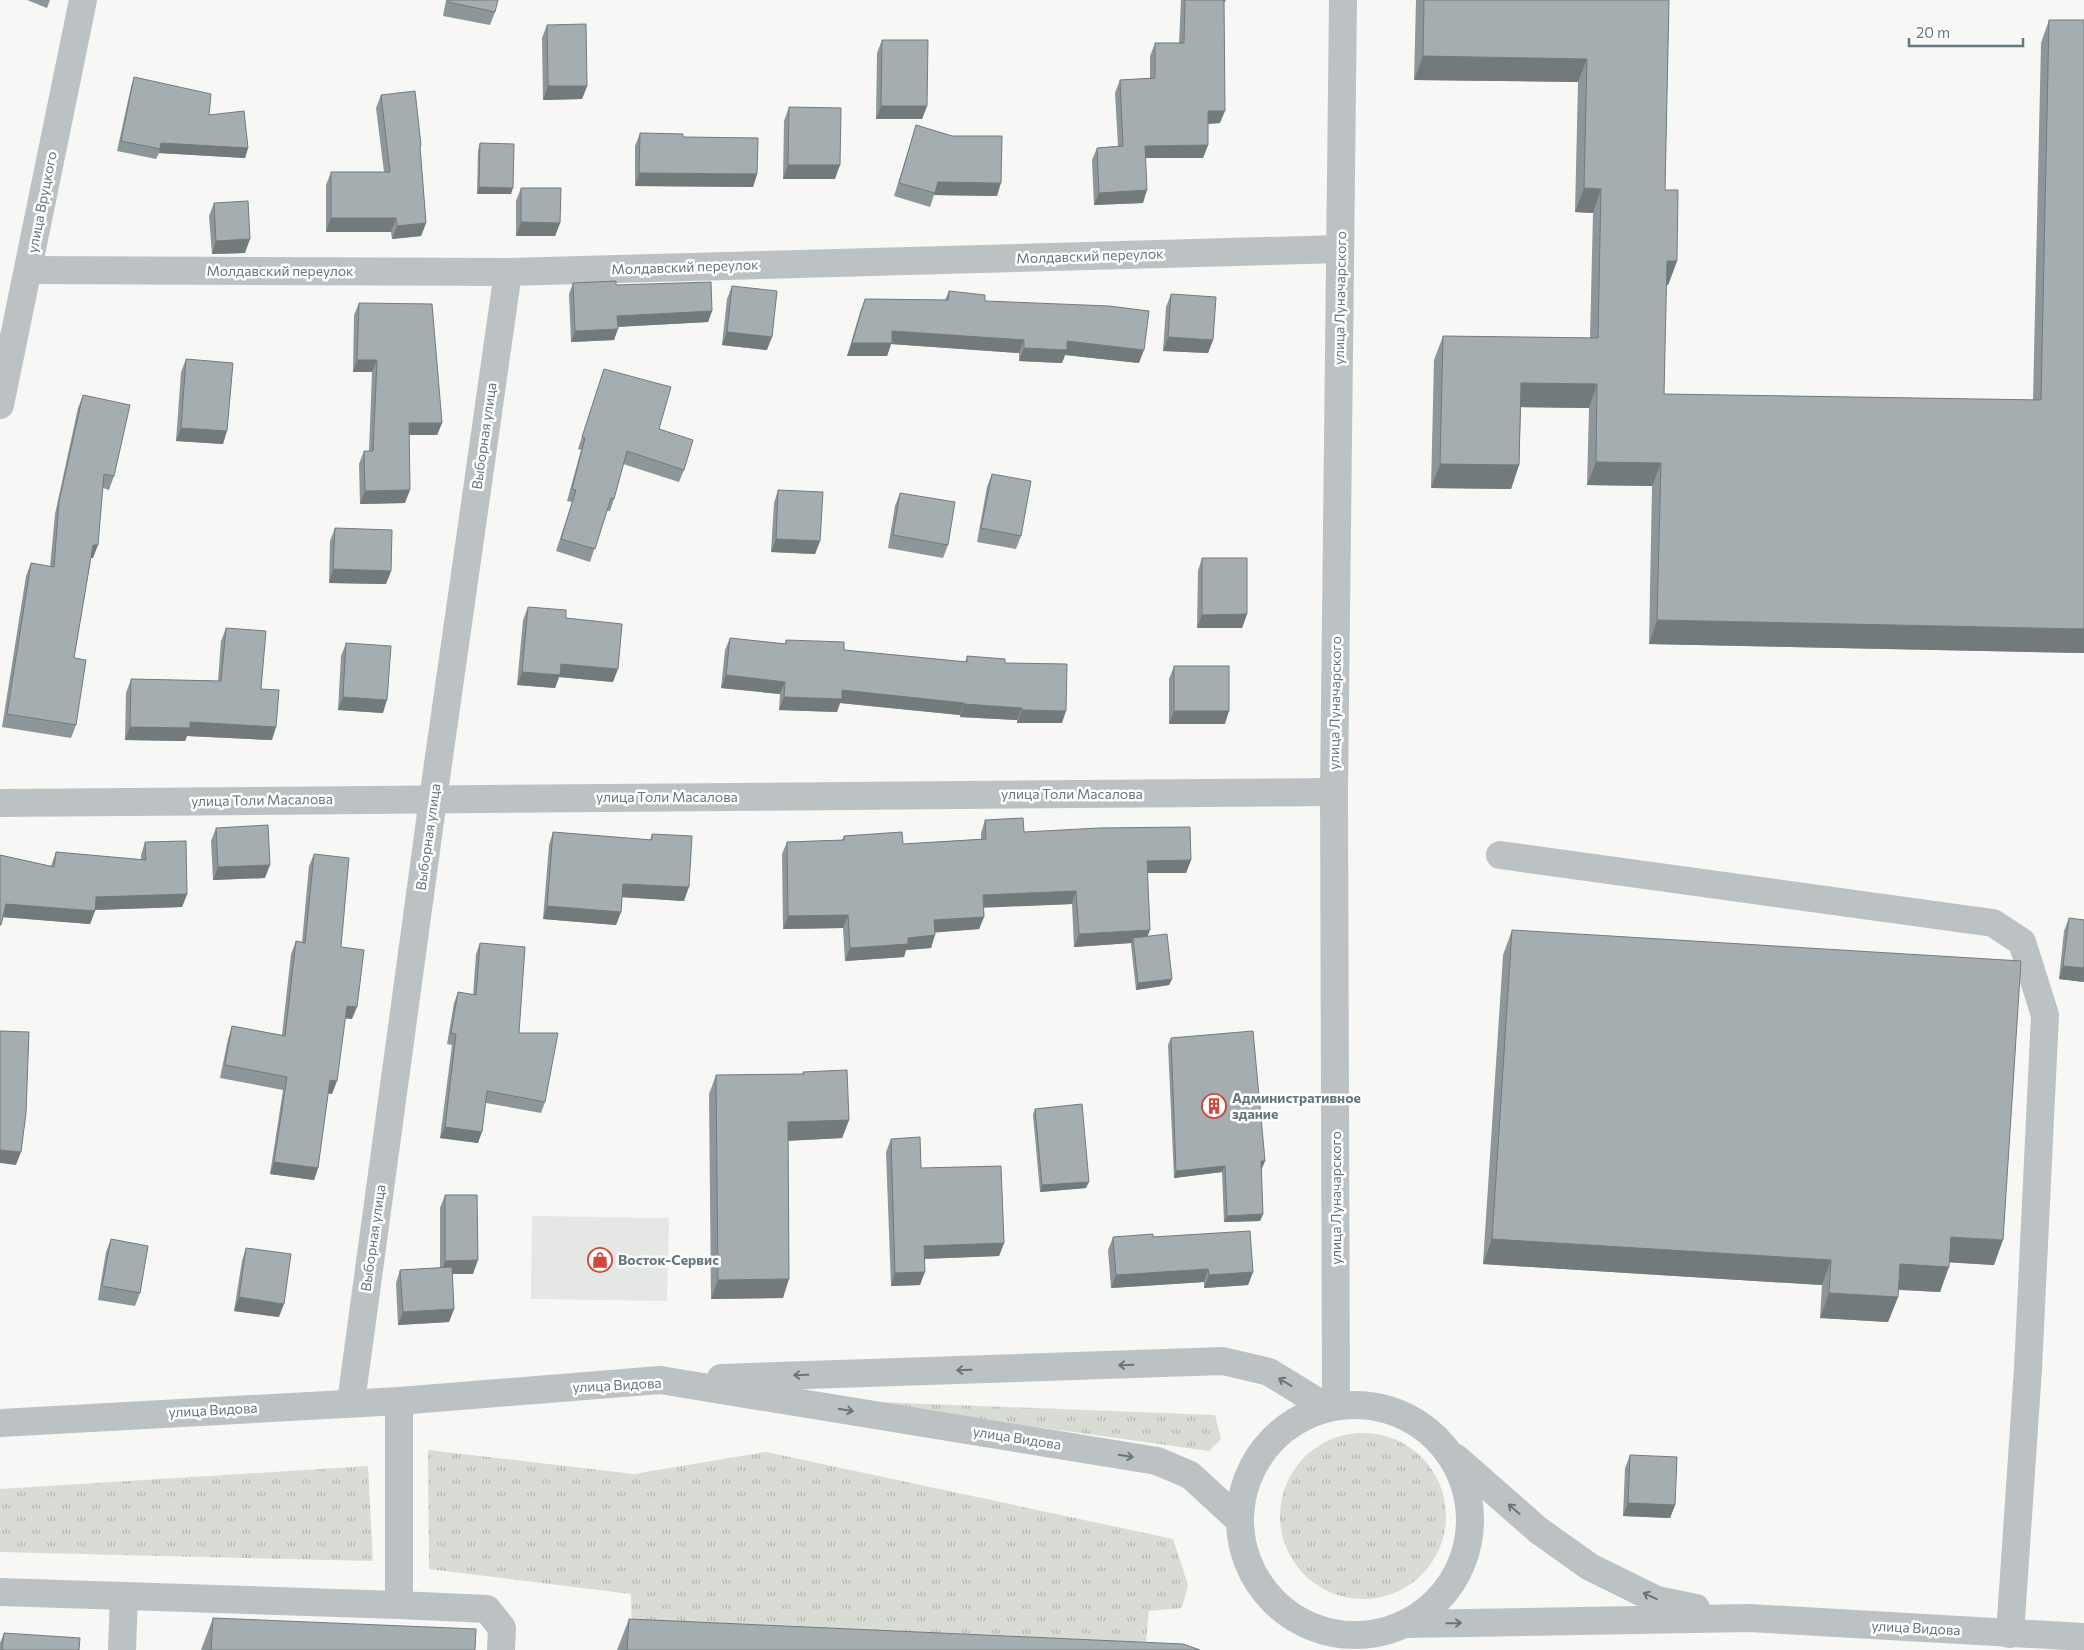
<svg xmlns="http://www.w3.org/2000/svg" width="2084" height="1650" viewBox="0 0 2084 1650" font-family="Commissioner,sans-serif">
<defs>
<pattern id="grass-tufts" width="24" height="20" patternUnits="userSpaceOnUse" patternTransform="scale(1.25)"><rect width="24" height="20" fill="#d8dcd4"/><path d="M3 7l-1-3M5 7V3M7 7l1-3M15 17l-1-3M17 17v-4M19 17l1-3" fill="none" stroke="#b3b7b1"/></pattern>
</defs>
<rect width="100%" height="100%" fill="#f7f7f5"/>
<path fill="#e5e7e5" d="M532,1216L669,1218L667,1301L531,1299Z"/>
<g fill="url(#grass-tufts)">
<path d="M852,1401L1215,1415L1221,1439L1209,1451Z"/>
<circle cx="1363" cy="1516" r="83"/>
<path d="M428,1450L634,1474L766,1452L1173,1539L1188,1585L1182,1608L1149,1611L1145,1650L632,1637L631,1594L429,1569Z"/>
<path d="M368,1466L373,1561L0,1552V1489Z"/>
</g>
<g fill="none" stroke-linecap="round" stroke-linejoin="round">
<g stroke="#bcc2c4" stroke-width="28">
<path d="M29,270L508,272L1340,249"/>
<path d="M0,405L83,0"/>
<path d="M0,803L1334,792"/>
<path d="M1500,855L1993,923L2022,942L2045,1015L2028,1369L2010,1634"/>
<path d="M721,1378L1223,1361L1269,1372L1326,1407"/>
<path d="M399,1401V1605L487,1609L502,1628L501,1650"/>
<path d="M351,1402L433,799L508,272"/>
<circle cx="1355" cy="1520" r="115"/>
<path d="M1336,1406L1334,792L1343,0"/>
<path d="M0,1423L399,1401L660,1380L1157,1461L1190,1475L1238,1519"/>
<path d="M1456,1458L1538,1530L1590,1567L1657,1600L1696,1608"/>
<path d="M0,1592L399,1605"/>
<path d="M1405,1624L1749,1618L2084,1637"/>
<path d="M122,1650L124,1596"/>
</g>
</g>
<g fill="#8d9698">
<path d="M27,0H50L47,8Z"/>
<path d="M446,0H498L495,12L490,25L443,16Z"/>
<path d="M1181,0H1226L1225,2H1224L1220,123L1208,124V145L1203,158H1146L1143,203L1094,205L1092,160L1097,148L1118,146L1115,93L1120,80L1150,79V56L1155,43H1179Z"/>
<path d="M1416,0H1669L1665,190L1677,261L1668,285H1666L1664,394L2033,400L2041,43L2049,20L2084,653L1649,644L1652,486L1587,485L1589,408L1521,407L1519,465L1511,489L1431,488L1434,360L1443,336L1590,338L1593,213L1575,212L1578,82L1414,80Z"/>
<path d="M547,25L587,86L582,99L543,100L542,38Z"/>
<path d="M882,40L927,106L922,119H876L877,53Z"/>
<path d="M134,77L209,115L248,148L245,158L159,153L156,159L117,151L131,87Z"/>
<path d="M381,95L421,145L420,149L426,223L421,236L392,239L391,232H326V185L331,172H384L376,108Z"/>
<path d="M789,107L835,179H783L784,121Z"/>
<path d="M916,125L997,196L934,195L930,207L894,196L912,138Z"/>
<path d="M640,133L683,137L757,174L753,187L635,186V146Z"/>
<path d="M480,143L511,194H477L478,150Z"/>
<path d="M521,188L560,223L555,236H516V201Z"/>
<path d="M214,203L245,253L212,254L209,216Z"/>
<path d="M573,283L616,285L712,311L708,322L618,327L614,340L571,342L569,294Z"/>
<path d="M732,286L767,350L722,345L727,299Z"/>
<path d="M949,291L985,301L1139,363L1065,355L1062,363L1019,361V353L891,344L887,356H847L860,312L865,299L945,300Z"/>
<path d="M1171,294L1213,340L1208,353L1163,351L1166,307Z"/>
<path d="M359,303L442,423L437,435H409L405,503L360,504L359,464L364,451H369L372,372H353L354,315Z"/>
<path d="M186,359L223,444L176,441L181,372Z"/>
<path d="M604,369L659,429L684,470L679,482L623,464L614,499L610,511H607L590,562L556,551L572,502L567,501L581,450L578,449Z"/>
<path d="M83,395L114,476L109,490L103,488L93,558H91L74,658L76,725L71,738L2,727L26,576L31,563L50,567L55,514L78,408Z"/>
<path d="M992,474L1021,536L1016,549L977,542L987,487Z"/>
<path d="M778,490L820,541L815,554L771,552L774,503Z"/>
<path d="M900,493L948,545L943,558L888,548L895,506Z"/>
<path d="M335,528L391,571L386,584L329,583L330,541Z"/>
<path d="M1202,558L1247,614L1242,628H1197L1198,571Z"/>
<path d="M528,607L566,618L613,682L559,677L555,688L517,685L523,620Z"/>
<path d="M226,628L261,689L272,740L187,736L185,741L125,740L126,693L131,679L218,681L221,641Z"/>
<path d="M730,638L785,644L786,640L844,650L965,662L967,656L1005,663L1062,723H1017V720L960,717V715L840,703L837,712L779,710L780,694L721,688L725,650Z"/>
<path d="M346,643L383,713L338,710L341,656Z"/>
<path d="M1174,666L1225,724H1169V679Z"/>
<path d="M985,820L1024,832L1191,860L1186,873H1147V936L1172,979L1169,985L1136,990L1131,945V943L1074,947L1072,904L983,907L984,917L979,929L935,932L931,948L906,950L904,957L845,961L843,928L783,929L782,854L787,842L842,840L844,836L903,844L981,839V833Z"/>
<path d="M216,828L265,878L213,880L211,841Z"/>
<path d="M553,832L650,840L652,834L684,901L622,897L621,912L616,925L543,919L549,845Z"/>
<path d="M145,842L187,894L182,907L95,910L90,924L3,917L0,927V855L51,866L56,852L141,860V855Z"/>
<path d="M314,854L341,947L352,1019L345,1018L332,1094L328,1093L318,1168L314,1180L270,1174L283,1090L220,1078L228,1039L232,1026L282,1035L291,954L296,941L302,942L309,866Z"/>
<path d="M2069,918L2084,920V982L2059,979L2064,931Z"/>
<path d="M1512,930L1994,1265L1949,1262L1940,1292L1898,1290V1297L1888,1322L1820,1318L1822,1285L1483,1264L1503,955Z"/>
<path d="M480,943L519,1033L545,1102L541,1113L486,1103L478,1143L440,1138L452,1045L447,1044L454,1003L458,992L473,995L476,954Z"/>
<path d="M1171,1038L1265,1161L1262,1168H1261L1263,1214L1260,1221L1224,1222L1222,1172L1174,1178L1168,1045Z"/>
<path d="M803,1072L849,1120L842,1138L788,1141L783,1298L711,1299L709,1094L716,1075L802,1074Z"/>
<path d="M1035,1109L1086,1188L1040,1192L1033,1115Z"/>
<path d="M891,1139L921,1168L1004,1243L999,1256L924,1259L920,1285L891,1286L886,1152Z"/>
<path d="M445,1195L473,1274H452L454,1309L449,1322L398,1325L396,1283L400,1270L440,1268V1208Z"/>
<path d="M1113,1237H1153L1253,1272L1248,1285L1204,1288V1282L1111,1288L1108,1250Z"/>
<path d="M111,1239L140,1293L135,1306L98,1300L106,1252Z"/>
<path d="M246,1248L279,1317L234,1311L242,1261Z"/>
<path d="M1630,1455L1675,1505L1670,1518L1623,1516L1625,1468Z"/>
<path d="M213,1618L475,1650H201Z"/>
<path d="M629,1619L1200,1650H617Z"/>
<path d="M4,1633L79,1650H0V1643Z"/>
</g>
<g fill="#737a7c">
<path d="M1423,56L1587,59L1578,82L1414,80Z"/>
<path d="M548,86H587L582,99L543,100Z"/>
<path d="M881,106H927L922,119H876Z"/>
<path d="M1208,111H1225L1220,123L1203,124Z"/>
<path d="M161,143L248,148L245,158L159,153Z"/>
<path d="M1208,145L1203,158H1141L1145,146Z"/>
<path d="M788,165H840L835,179H783Z"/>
<path d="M639,173L757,174L753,187L635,186Z"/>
<path d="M938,182L1001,183L997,196L934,195Z"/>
<path d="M479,187L513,188L511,194H477Z"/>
<path d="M1584,188L1601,189L1593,213L1575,212Z"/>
<path d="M1147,190L1143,203L1094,205L1099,193Z"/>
<path d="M331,218H396L391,232H326Z"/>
<path d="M521,222L560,223L555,236H516Z"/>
<path d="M426,223L421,236L392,239L397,226Z"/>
<path d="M250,239L245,253L212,254L216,241Z"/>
<path d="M1667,261H1677L1668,285H1658Z"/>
<path d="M712,311L708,322L613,327L617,316Z"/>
<path d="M618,329L614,340L571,342L575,331Z"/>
<path d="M892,331L1024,340L1019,353L891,344L887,356H847L852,343Z"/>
<path d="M727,332L772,337L767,350L722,345Z"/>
<path d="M1168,337L1213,340L1208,353L1163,351Z"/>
<path d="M1067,341L1144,350L1139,363L1065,355L1062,363L1019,361L1024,348Z"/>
<path d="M357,360H377L372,372H353Z"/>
<path d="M1521,383L1597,384L1589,408L1513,407Z"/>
<path d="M409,423H442L437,435H404Z"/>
<path d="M181,428L227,431L223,444L176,441Z"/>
<path d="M1596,462L1661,463L1652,486L1587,485Z"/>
<path d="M1440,464L1519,465L1511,489L1431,488Z"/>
<path d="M410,490L405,503L360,504L365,491Z"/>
<path d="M776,539L820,541L815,554L771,552Z"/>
<path d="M93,545H98L93,558H88Z"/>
<path d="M333,569L391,571L386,584L329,583Z"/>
<path d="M1247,614L1242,628H1197L1202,615Z"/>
<path d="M1657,620L2084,629V653L1649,644Z"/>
<path d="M561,664L618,669L613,682L559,677L555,688L517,685L522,672Z"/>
<path d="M726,675L785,682L780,694L721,688Z"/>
<path d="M842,690L964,703L960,715L840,703L837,712L779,710L784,697Z"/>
<path d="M343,697L387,700L383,713L338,710Z"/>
<path d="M964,704L1022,708L1017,720L960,717Z"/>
<path d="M1022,710L1066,711L1062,723H1017Z"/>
<path d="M1174,711H1229L1225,724H1169Z"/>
<path d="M190,722L276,727L272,740L187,736L185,741L125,740L130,727Z"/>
<path d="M1191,860L1186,873H1142L1147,861Z"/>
<path d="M270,865L265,878L213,880L218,867Z"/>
<path d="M623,884L689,887L684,901L619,897Z"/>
<path d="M1076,891L1072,904L978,908L983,895Z"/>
<path d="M187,894L182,907L91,910L96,897Z"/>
<path d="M6,904L95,911L90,924L1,917Z"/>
<path d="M547,906L621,912L616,925L543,919Z"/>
<path d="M848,915L843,928L783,929L788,916Z"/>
<path d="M984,917L979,929L930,933L934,920Z"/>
<path d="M1150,930L1145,943L1133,938L1131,943L1074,947L1079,934Z"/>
<path d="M935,935L931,948L906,950L904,957L845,961L850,948L908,938Z"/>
<path d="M2063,966L2084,968V982L2059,979Z"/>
<path d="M1172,979L1169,985L1136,990L1138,983Z"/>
<path d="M347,1006L357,1007L352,1019L342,1018Z"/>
<path d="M330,1080L337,1081L332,1094L325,1093Z"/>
<path d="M849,1120L842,1138L781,1141L788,1122Z"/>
<path d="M445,1127L482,1132L478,1143L440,1138Z"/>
<path d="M0,1150L21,1152L16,1165L0,1163Z"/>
<path d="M1261,1161H1265L1262,1168H1258Z"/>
<path d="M274,1162L318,1168L314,1180L270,1174Z"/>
<path d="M1225,1166L1222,1172L1174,1178L1176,1171Z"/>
<path d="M1089,1182L1086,1188L1040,1192L1042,1185Z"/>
<path d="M1263,1214L1260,1221L1224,1222L1227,1216Z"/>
<path d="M1951,1237L2003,1240L1994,1265L1942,1262Z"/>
<path d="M1492,1239L1831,1260L1822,1285L1483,1264Z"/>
<path d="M1004,1243L999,1256L919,1259L924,1246Z"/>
<path d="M478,1260L473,1274H441L445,1261Z"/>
<path d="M1900,1264L1949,1267L1940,1292L1891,1289Z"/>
<path d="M1208,1269L1204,1282L1111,1288L1116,1275Z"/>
<path d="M925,1272L920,1285L891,1286L895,1273Z"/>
<path d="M1253,1272L1248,1285L1204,1288L1209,1275Z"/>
<path d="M789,1279L783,1298L711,1299L718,1280Z"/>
<path d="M1829,1293L1898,1297L1888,1322L1820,1318Z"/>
<path d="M239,1297L284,1304L279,1317L234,1311Z"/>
<path d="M454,1309L449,1322L398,1325L403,1312Z"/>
<path d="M1628,1503L1675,1505L1670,1518L1623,1516Z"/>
</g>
<g fill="#a4aeb1" stroke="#737a7c">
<path d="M448,0H498L495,12L448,2Z"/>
<path d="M1185,0H1224L1225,111H1208V145L1145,146L1147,190L1099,193L1097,148L1123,146L1120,80L1155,78V43H1184Z"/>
<path d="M1424,0H1669L1665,190H1678L1677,261H1667L1664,394L2041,400L2049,20H2084V629L1657,620L1661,463L1596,462L1597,384L1521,383L1519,465L1440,464L1443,336L1598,338L1601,189L1584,188L1587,59L1423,56Z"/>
<path d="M586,24L587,86H548L547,25Z"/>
<path d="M882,40H928L927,106H881Z"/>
<path d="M134,77L211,94L209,115L244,111L248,148L161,143L160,149L121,141Z"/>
<path d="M415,91L421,145L420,146L426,223L397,226L396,218H331V172H390L381,95Z"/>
<path d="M789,107L841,108L840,165H788Z"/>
<path d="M916,125L952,136H1002L1001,183L938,182L935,193L899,183Z"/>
<path d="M640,133L683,134V137L758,138L757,174L639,173Z"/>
<path d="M480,143L514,144L513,188L479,187Z"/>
<path d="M521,188H561L560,223L521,222Z"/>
<path d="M248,201L250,239L216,241L214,203Z"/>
<path d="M616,281V285L711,282L712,311L617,316L618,329L575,331L573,283Z"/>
<path d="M732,286L777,291L772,337L727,332Z"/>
<path d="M949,291L985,295V301L1109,306L1149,311L1144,350L1067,341V350L1024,348V340L892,331V343H852L865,299L948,300Z"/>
<path d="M1171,294L1216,297L1213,340L1168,337Z"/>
<path d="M359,303L432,304L442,423H409L410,490L365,491L364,451H373L377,360H357Z"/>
<path d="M186,359L233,363L227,431L181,428Z"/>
<path d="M604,369L671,387L659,429L693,440L684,470L627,451L614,499L611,498L595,549L561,539L576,490L572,489L585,438L582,437Z"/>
<path d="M83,395L130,405L114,476L104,474L98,545H93L74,658L86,660L76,725L7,714L31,563L54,567L59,501Z"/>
<path d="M992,474L1031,481L1021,536L981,528Z"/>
<path d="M778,490L823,492L820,541L776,539Z"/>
<path d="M900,493L955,502L948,545L893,535Z"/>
<path d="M335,528L392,530L391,571L333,569Z"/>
<path d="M1202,558H1247V614L1202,615Z"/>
<path d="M528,607L566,610V618L622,624L618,669L561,664L560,675L522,672Z"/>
<path d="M226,628L266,631L261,689L279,690L276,727L190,722V728L130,727L131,679L221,681Z"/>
<path d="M730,638L786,644V640L844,642V650L967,662V656L1005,659V663L1067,664L1066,711L1022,710V708L964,704V703L842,690V699L784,697L785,682L726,675Z"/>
<path d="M346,643L391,646L387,700L343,697Z"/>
<rect x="1174" y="666" width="55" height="45"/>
<path d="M1023,818L1024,832L1100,828L1190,827L1191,860L1147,861L1150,930L1079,934L1076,891L983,895L984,917L934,920L935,935L908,938V944L850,948L848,915L788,916L787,842L844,840V836L902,832L903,844L986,839L985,820Z"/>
<path d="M268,825L270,865L218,867L216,828Z"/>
<path d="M553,832L652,840V834L692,836L689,887L623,884L621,912L547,906Z"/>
<path d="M186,841L187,894L96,897L95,911L6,904L1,925L0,924V855L54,867L56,852L146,860L145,842Z"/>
<path d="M314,854L349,858L341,947L364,950L357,1007L347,1006L337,1081L330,1080L318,1168L274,1162L287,1077L225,1065L232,1026L285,1036L296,941L305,943Z"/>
<path d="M2069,918L2084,920V968L2063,966Z"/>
<path d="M1512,930L2021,961L2003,1240L1951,1237L1949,1267L1900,1264L1898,1297L1829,1293L1831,1260L1492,1239Z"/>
<path d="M1167,934L1172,979L1138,983L1133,938Z"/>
<path d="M480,943L525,947L519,1033H558L545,1102L487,1091L482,1132L445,1127L456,1034L451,1033L458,992L476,995Z"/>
<path d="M0,1031L29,1032L26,1113L21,1152L0,1150Z"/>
<path d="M1253,1031L1265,1161H1261L1263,1214L1227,1216L1225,1166L1176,1171L1171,1038Z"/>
<path d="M847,1070L849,1120L788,1122L789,1279L718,1280L716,1075L804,1074L803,1072Z"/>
<path d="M1082,1104L1089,1182L1042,1185L1035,1109Z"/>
<path d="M920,1137L921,1168L1001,1166L1004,1243L924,1246L925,1272L895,1273L891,1139Z"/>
<path d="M445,1195H477L478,1260L445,1261Z"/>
<path d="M1250,1231L1253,1272L1209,1275L1208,1269L1116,1275L1113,1237L1153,1234V1237Z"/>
<path d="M111,1239L148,1246L140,1293L102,1286Z"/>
<path d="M246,1248L291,1254L284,1304L239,1297Z"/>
<path d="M452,1267L454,1309L403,1312L400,1270Z"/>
<path d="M1630,1455L1677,1457L1675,1505L1628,1503Z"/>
<path d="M213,1618L476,1629L475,1650H211Z"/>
<path d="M629,1619L1183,1644L1200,1650H627Z"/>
<path d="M4,1633L80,1638L79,1650H2Z"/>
</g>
<defs><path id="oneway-shaft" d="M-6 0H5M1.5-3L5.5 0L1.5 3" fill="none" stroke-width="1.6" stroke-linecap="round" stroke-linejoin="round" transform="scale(1.25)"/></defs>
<g stroke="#65767d">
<use href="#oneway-shaft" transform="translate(1126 1365) rotate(178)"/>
<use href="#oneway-shaft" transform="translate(964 1370) rotate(178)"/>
<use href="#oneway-shaft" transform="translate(801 1375) rotate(178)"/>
<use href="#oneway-shaft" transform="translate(1285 1382) rotate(-149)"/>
<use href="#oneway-shaft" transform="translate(846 1410) rotate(9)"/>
<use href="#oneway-shaft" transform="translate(1126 1456) rotate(9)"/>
<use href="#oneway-shaft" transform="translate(1514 1509) rotate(-139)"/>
<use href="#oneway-shaft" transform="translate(1650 1596) rotate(-155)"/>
<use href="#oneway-shaft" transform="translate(1454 1623) rotate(-1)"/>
</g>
<defs>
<symbol id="building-ring" viewBox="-11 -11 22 22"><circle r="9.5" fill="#fff" stroke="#d1483b" stroke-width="1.5"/><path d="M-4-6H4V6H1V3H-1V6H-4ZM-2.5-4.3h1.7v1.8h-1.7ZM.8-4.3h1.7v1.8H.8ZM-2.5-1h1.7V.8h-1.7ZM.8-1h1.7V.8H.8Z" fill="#d1483b"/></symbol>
<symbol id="shop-ring" viewBox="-11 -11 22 22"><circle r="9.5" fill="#fff" stroke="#d1483b" stroke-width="1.5"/><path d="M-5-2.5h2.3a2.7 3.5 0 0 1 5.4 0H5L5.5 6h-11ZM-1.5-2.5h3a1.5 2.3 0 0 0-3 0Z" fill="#d1483b"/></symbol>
</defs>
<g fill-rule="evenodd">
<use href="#building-ring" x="1200" y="1092" width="28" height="28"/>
<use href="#shop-ring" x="586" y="1246" width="28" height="28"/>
</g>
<g text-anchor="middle" stroke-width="5" stroke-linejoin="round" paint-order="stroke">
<g font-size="14" fill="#65767d" stroke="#fff">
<text transform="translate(42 202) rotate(-79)" y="5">улица Вруцкого</text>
<text transform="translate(1090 256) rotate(-2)" y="5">Молдавский переулок</text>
<text transform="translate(685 267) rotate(-2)" y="5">Молдавский переулок</text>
<text x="280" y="276">Молдавский переулок</text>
<text transform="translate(1340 298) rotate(-89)" y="5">улица Луначарского</text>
<text transform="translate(484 436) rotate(-82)" y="5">Выборная улица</text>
<text transform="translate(1335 703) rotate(-89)" y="5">улица Луначарского</text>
<text x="1072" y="799">улица Толи Масалова</text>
<text x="667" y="802">улица Толи Масалова</text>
<text transform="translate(262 800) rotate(-1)" y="5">улица Толи Масалова</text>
<text transform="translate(428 837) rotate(-82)" y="5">Выборная улица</text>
<text transform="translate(1336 1198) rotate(-90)" y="5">улица Луначарского</text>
<text transform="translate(373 1238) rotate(-82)" y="5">Выборная улица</text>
<text transform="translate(617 1385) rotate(-3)" y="5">улица Видова</text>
<text transform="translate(213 1410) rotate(-3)" y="5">улица Видова</text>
<text transform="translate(1017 1438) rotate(9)" y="5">улица Видова</text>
<text transform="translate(1916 1628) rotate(3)" y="5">улица Видова</text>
</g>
<g font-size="14" font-weight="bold" fill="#65767d" stroke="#fff" text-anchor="start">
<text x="1232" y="1103">Административное<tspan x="1232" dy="16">здание</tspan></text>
<text x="618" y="1265">Восток-Сервис</text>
</g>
</g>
<path d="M1909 38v8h114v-8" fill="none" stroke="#65767d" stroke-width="2.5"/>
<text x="1916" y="38" font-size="15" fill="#65767d" stroke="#ffffff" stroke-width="4" paint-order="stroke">20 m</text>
</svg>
